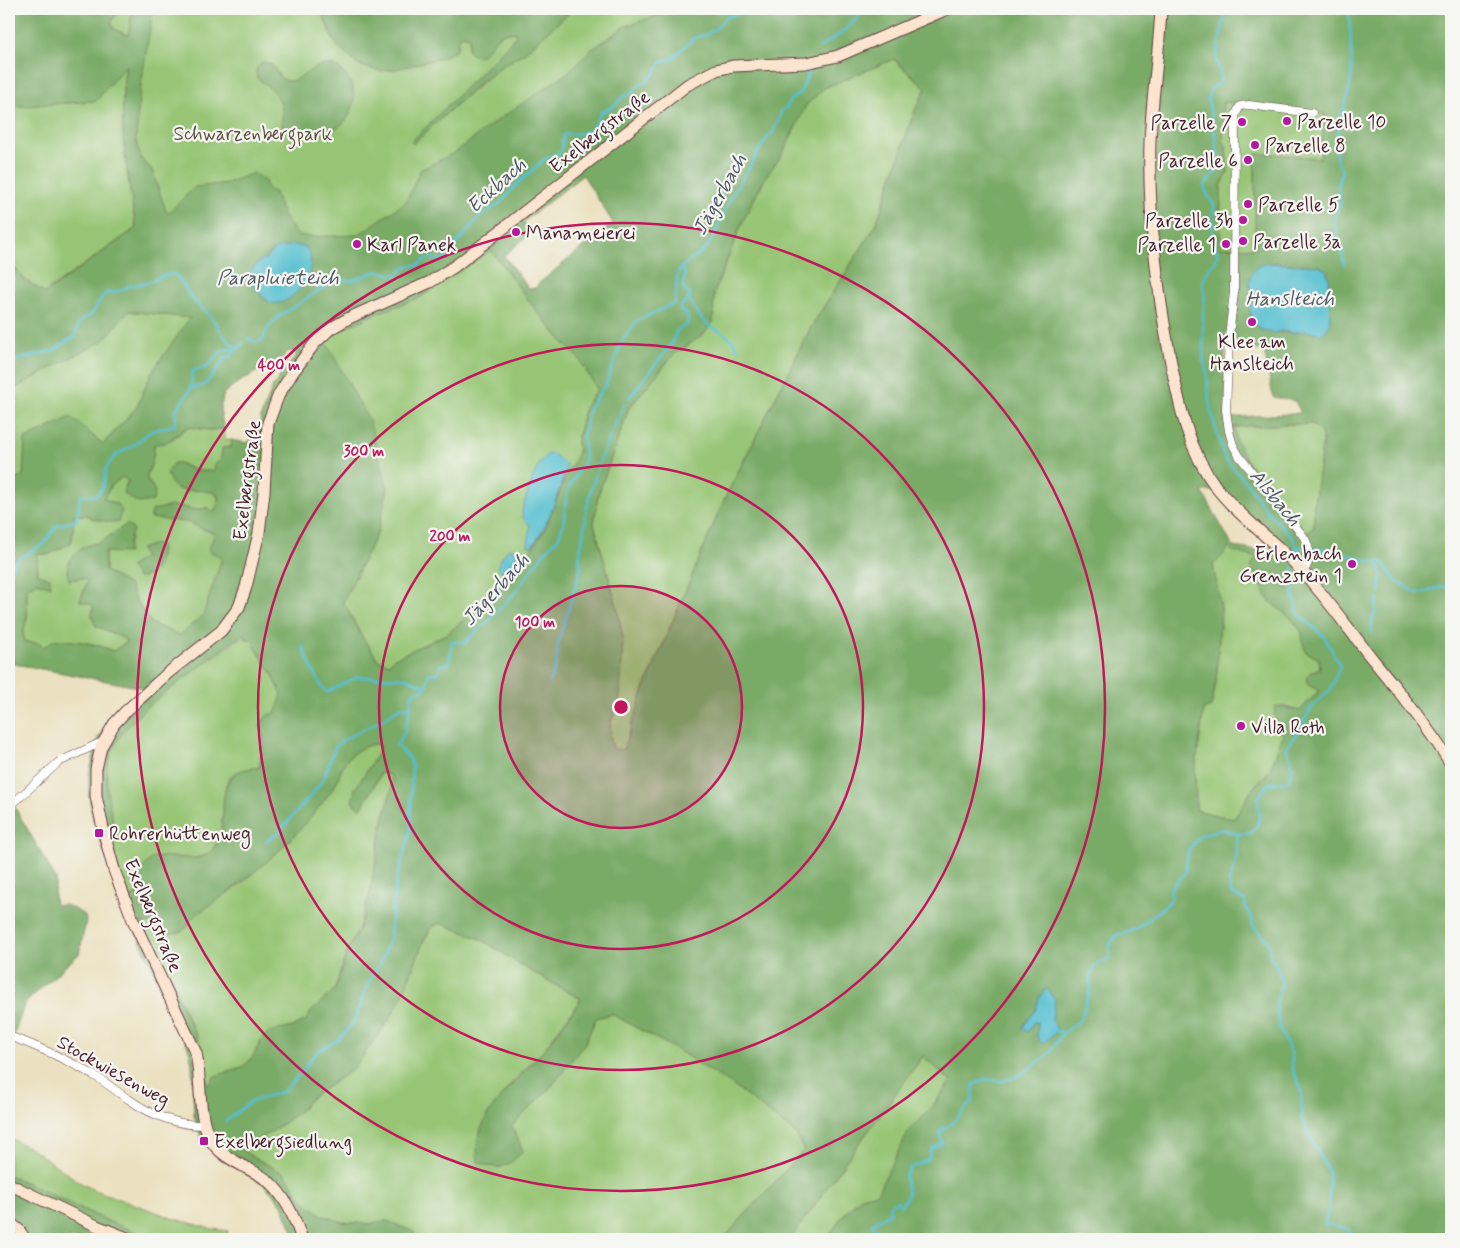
<svg xmlns="http://www.w3.org/2000/svg" width="1460" height="1248" viewBox="0 0 1460 1248" font-family="Mynerve,sans-serif">
<rect width="100%" height="100%" fill="#f6f6f2"/>
<filter id="ink" filterUnits="userSpaceOnUse"><feTurbulence type="fractalNoise" baseFrequency=".02" numOctaves="2"/><feDisplacementMap in="SourceGraphic" scale="10" xChannelSelector="R" yChannelSelector="G"/><feConvolveMatrix kernelMatrix="1 2 1 2 8 2 1 2 1" color-interpolation-filters="sRGB"/></filter>
<filter id="wash" filterUnits="userSpaceOnUse"><feTurbulence type="fractalNoise" baseFrequency=".0096" numOctaves="4" result="noise"/><feDisplacementMap in="SourceGraphic" scale="20" xChannelSelector="R" yChannelSelector="G"/><feGaussianBlur stdDeviation="1.12" result="paint"/><feColorMatrix in="noise" values="0 0 0 0 0 0 0 0 0 0 0 0 0 0 0 0 0 1.4 0 .05"/><feComposite in="paint" operator="in"/></filter>
<g filter="url(#wash)">
<rect width="100%" height="100%" fill="#ebe1c0"/>
<g fill="#97c574" stroke="#707250">
<path d="M120,9H133L128,35L114,29L111,22Z"/>
<path d="M143,9H322V12L333,39L339,48L357,64L367,68L381,71L396,69L441,58L458,47V39L463,35L469,37L468,51L487,50C495,39 501,29 516,33V36L506,47L411,142L502,66L525,52L573,9H739L152,373L137,407L103,444L23,475L9,483V391L104,340L128,311L191,318L178,233L131,158Z"/>
<path d="M893,59L926,88L913,115L876,225L811,327L723,502L645,687L623,750L614,749C607,736 610,721 617,709V607L594,524L598,495L629,408L673,355L689,345L713,322L714,293L742,223L766,176L782,155L806,105L824,88Z"/>
<path d="M126,63C117,122 127,170 136,228L44,293L24,279L9,261V107L96,101Z"/>
<path d="M1222,102L1325,114L1321,158L1274,154L1255,155L1256,248L1220,247L1221,186L1228,172L1226,147L1223,141Z"/>
<path d="M491,249L532,305L567,347L580,360L597,389L585,407L577,441L578,452L575,460L567,473L545,529L533,547L516,569L487,600L447,634L393,659L389,664L378,660L363,638L343,602L378,531L326,343L338,331L375,314L419,298Z"/>
<path d="M1293,424H1312L1321,433L1323,441L1314,503V527L1305,533L1248,462L1236,441L1233,427Z"/>
<path d="M188,427L209,430L224,429L225,439L232,440V447L214,471H196L179,463L193,491C210,489 226,492 214,512L207,508L195,510L183,507L173,506L153,510L150,517L187,522L215,534L222,558L204,615L180,635L152,624L137,602L129,585L105,571V552L127,545L131,540L127,524L101,542L83,547L69,580L82,578L88,580L80,600L93,605L92,616L96,626L121,637L127,642L113,651C96,643 73,640 54,640L44,647L37,643L25,642L23,634L27,617V588L37,582L51,586L38,574L37,554H50L72,542L74,515H87L94,519L117,504L104,499L110,487L122,477L128,479L123,493L153,487L147,479V475L153,456L154,444L171,440Z"/>
<path d="M1227,545L1259,558L1270,602L1291,618L1302,632V640L1319,659L1320,668L1308,674C1303,684 1312,687 1320,690L1299,711L1283,706L1274,713L1283,735L1270,770L1253,788L1235,818L1219,816L1196,810L1195,771L1204,708L1211,707L1216,683L1221,608L1213,565L1227,551Z"/>
<path d="M244,635L255,643V647L272,673L282,695L279,705L264,736L259,768C249,769 237,769 230,777C224,784 225,795 224,803C223,826 221,855 194,859C186,860 177,857 170,857L140,888L137,894L129,898L119,872L109,836L100,786L117,726Z"/>
<path d="M374,744H377L380,747V750L355,789L354,804L360,808L362,807L382,772L391,776L392,788L384,816L370,893L358,931L347,951L335,989L312,1012L306,1020L293,1027L280,1030H273L261,1041L252,1058L243,1067L227,1071L208,1087C204,1050 189,1019 173,986C162,964 152,942 139,920L143,923L155,922L168,934L188,927L192,917L241,884L293,837L336,783L345,761L354,752L365,745Z"/>
<path d="M440,923L481,939L532,972L581,999L543,1051L515,1079L486,1117L522,1151L512,1126L551,1087L585,1043L596,1018L612,1014L679,1051L731,1084L795,1133L804,1151L723,1239H417L414,1232L387,1221L368,1224L342,1222L322,1215L304,1201L285,1174L249,1155L240,1148L271,1132L300,1111L311,1098L353,1069L401,999L424,940L432,927Z"/>
<path d="M923,1056L951,1081L932,1107L903,1202C893,1200 878,1193 868,1195C853,1197 835,1227 827,1239H791C833,1177 879,1117 923,1056Z"/>
<path d="M9,1138L34,1150L79,1182L92,1189L172,1218L212,1229L228,1231L227,1239H154L110,1222L9,1175Z"/>
</g>
<g fill="#79aa66" stroke="#626448" fill-rule="evenodd">
<path d="M9,9H120L111,22L114,29L128,35L133,9H155L152,16L139,98L136,141L141,158L152,170L167,214L195,187L227,183L254,173L265,181L268,190L275,192L283,216L298,235L312,237L358,235L406,202L420,170L456,152L492,124L567,73L592,49L626,26L659,15L673,9H1451V1239H827L841,1218L861,1197L877,1193L908,1132L932,1107L951,1081L923,1056C879,1117 833,1177 791,1239H723L804,1150L795,1133L731,1084L679,1051L612,1014L596,1018L585,1043L551,1087L512,1126L523,1151C505,1169 501,1171 478,1162C470,1115 516,1083 543,1051C557,1035 569,1016 581,999L532,972L481,939L440,923L432,927L424,940L401,999L389,1020L353,1069L311,1098L300,1111L271,1132L241,1148L249,1155L285,1174L304,1201L322,1215L342,1222L368,1224L387,1221L414,1232L417,1239H296L282,1205L273,1194L263,1184L218,1157L202,1141L194,1116L192,1066L190,1053L174,1013L119,896L93,818L89,796V774L98,738L109,721L149,689L9,663V483L23,475L25,439L71,417L103,444L137,407L151,373L190,318L128,311L104,340L9,391V261L24,279L45,293L136,228C127,171 117,122 126,65L96,101L9,107ZM894,59L926,88L913,115L876,225L811,327L723,502L645,687L623,750L614,749L612,746L610,730L611,720L617,709L620,698L623,637L617,607L594,524L598,495L629,408L673,355L704,334L713,322L714,293L742,223L766,176L782,155L806,105L824,88ZM1223,102L1325,114L1320,158L1274,154H1255V248L1220,247L1221,186L1228,172L1226,147L1223,141ZM583,175L613,223L539,283L536,288L529,289L504,256L532,232L523,222ZM298,245L304,284L293,295L260,293L248,277L249,273L275,249ZM491,250L532,305L567,347L580,360L597,389L585,407L577,441L578,452L575,460L567,473L545,529L533,547L516,569L487,600L447,634L393,659L389,664L378,660L363,638L343,602L378,531L388,488L369,420L326,342L338,331L375,314L419,298ZM1274,263L1319,266L1326,270C1332,284 1327,304 1330,319L1321,334L1313,331L1293,333L1263,331L1254,323L1250,306L1255,301L1257,294L1249,286L1252,273ZM1225,349L1264,350L1273,397L1295,401L1301,413L1225,418ZM288,351L295,352L297,354L273,386L261,416L259,432L255,431L250,441L247,443L232,440L231,447L222,448L221,460L215,464L214,471H195L179,463H173L167,474C170,479 171,485 176,488C189,495 233,481 214,512L207,508L195,510L183,507L173,506L153,510L150,518L187,522L215,534L208,550L222,558L203,615L180,635L152,624L137,602L129,585L105,571V552L128,553C127,545 131,538 133,529L127,524L101,542L83,547L69,560L67,571L69,580L82,578L88,580L80,601L93,605L92,616L96,626L121,637L127,642L113,651C96,643 73,640 54,640L44,647L37,643L25,642L23,634L27,617V588L37,582L51,587L50,578L38,574L37,554H50L72,542L74,515H87L94,519L109,522H118L122,510L117,504L104,499L110,487L122,477L128,480L123,493L138,503L153,501C158,485 151,490 147,479C146,475 148,472 150,468C153,460 154,453 154,444L165,443L188,427L209,430L224,429L220,409L224,393L237,383L282,358ZM1293,424H1312L1321,433L1323,441L1314,503V527L1305,533L1248,462L1236,441L1234,427ZM1202,491H1213L1242,523L1261,538L1275,553L1233,547ZM1228,546L1232,551L1258,558L1253,562L1251,568L1270,602L1291,618L1302,632V640L1306,652L1319,659L1320,668C1313,672 1304,674 1308,685L1320,691L1299,711L1276,706C1271,714 1279,726 1283,735L1270,770L1253,788L1235,818L1219,816L1196,810L1195,771L1204,709L1211,707L1216,683L1221,608L1213,565L1227,551ZM244,635L246,639C252,640 254,641 255,647L272,673L282,695L275,714C267,712 264,719 260,726L264,736L259,768C210,767 230,810 218,841C215,846 211,853 206,855C193,860 184,857 171,857C165,856 158,857 152,858L143,868L140,888L138,894L130,898L119,872L106,820H107L111,832H114L112,828L114,826L107,792V768L111,752L123,731L147,707L233,641ZM374,744H377L380,747V750L355,789L352,802L360,808L362,807L381,772L391,776L392,788L384,816L370,893L358,931L347,951L335,989L311,1012L306,1020L293,1027L269,1032L261,1041L252,1058L243,1067L215,1076L208,1086L206,1067L197,1037L140,922L146,924L155,922L168,934C193,932 182,924 197,914C246,881 287,849 323,802C327,796 333,789 336,783C339,778 339,773 342,768C348,755 360,747 374,744ZM1040,996L1055,1000L1052,1019L1037,1037L1038,1022H1034L1022,1028L1036,1009Z"/>
<path d="M322,9H573L525,52L502,66L481,82L413,144L411,142L506,47L516,36V33C489,25 489,71 468,51L469,37L463,35L458,39L457,50L441,58L396,69L381,71L367,68L357,64L339,48L333,39L322,12Z"/>
<path d="M262,62L271,64C275,68 278,76 283,79C302,90 322,43 347,77C361,97 353,122 331,131C318,137 298,135 285,132C281,125 282,121 282,112C283,97 268,86 257,78L256,70Z"/>
<path d="M152,545H161C160,562 158,576 138,578L131,569V566L144,557L140,549Z"/>
<path d="M9,797L56,879L54,896L55,905H66L85,915L86,922L79,954L25,1003L9,1049Z"/>
<path d="M9,1175L110,1222L154,1239H9Z"/>
</g>
<g fill="#54bfd0" stroke="#4f6f7e">
<path d="M294,245L306,247C323,270 290,311 269,302C265,300 261,294 258,291C254,286 250,281 248,274L260,261L267,258L275,249Z"/>
<path d="M1267,263L1319,266L1326,270L1329,278L1330,325L1322,334C1317,332 1306,331 1300,331C1297,331 1295,333 1292,333C1289,332 1287,331 1284,331C1280,331 1277,333 1273,333C1257,332 1250,321 1250,306L1255,301L1257,294L1249,286C1250,273 1254,266 1267,263Z"/>
<path d="M548,454H553L566,464V468C558,494 549,526 531,547L528,546L530,525L523,518L522,511C528,493 533,467 548,454Z"/>
<path d="M509,548L513,549L520,559L516,568L508,573H504L497,567L501,559Z"/>
<path d="M1047,988L1055,1000L1052,1019L1058,1031L1042,1044L1037,1037L1038,1022H1034L1028,1032L1022,1028L1036,1009L1040,996Z"/>
</g>
<g fill="none" stroke-linecap="round" stroke-linejoin="round">
<g stroke="#54bfd0" stroke-width="2.5">
<path d="M1226,9L1216,58L1221,77L1219,84L1211,88L1208,98L1220,167L1204,186L1207,194L1214,205L1212,232L1217,255L1216,260L1204,277L1202,284L1205,296L1203,314V360L1207,373L1210,408L1225,459L1247,483L1266,510L1293,538L1297,548L1296,560"/>
<path d="M820,47L839,35L867,9"/>
<path d="M1344,265L1342,248L1338,240L1334,220L1340,203L1338,186L1342,170C1324,145 1349,105 1351,78C1353,54 1350,32 1349,9"/>
<path d="M689,299C694,308 699,318 708,324C720,334 731,333 738,349"/>
<path d="M223,334L229,342L237,348"/>
<path d="M248,338L256,342L263,340L268,327L279,316L334,281L353,280L377,271L394,275L399,273L406,266L418,265L428,258L443,260L480,216L502,202L513,188L544,159L559,154C564,148 560,140 565,134H578L591,130L596,123L601,112L614,106L624,96L631,94L637,87L648,80L655,73L661,62L672,59L694,38L705,35L715,29L727,17L755,9"/>
<path d="M9,362L55,350L68,340L75,337L79,322L93,313L101,298L106,293L120,291L129,286L147,283L162,276L174,274L178,277L193,300L212,318L220,330"/>
<path d="M191,388L205,385C211,375 220,369 224,359L231,356L236,350"/>
<path d="M629,398L673,342L677,330L687,325L688,319L687,314L681,311L680,307L688,300L690,293L685,291L683,284L685,273L681,269"/>
<path d="M1297,548L1330,549L1369,561L1383,562L1396,581L1417,593H1424L1432,589L1445,587L1451,589"/>
<path d="M1378,562L1382,575L1380,592"/>
<path d="M9,572L16,560L44,544L56,526L77,520L80,497L84,495L94,496L98,494L103,487L106,468L116,455L134,445L151,431L175,425L176,410L190,390L193,370L205,368L223,350L238,349L244,342"/>
<path d="M1371,634L1373,617L1376,611L1375,607L1378,599"/>
<path d="M302,646C308,657 318,687 327,692L357,677L406,678L426,687"/>
<path d="M549,682C557,669 557,658 558,643L581,568L579,559L589,497L602,455L624,405"/>
<path d="M1238,834L1236,861L1229,882L1231,893L1245,901L1246,909L1252,919L1253,926L1268,941L1271,959L1275,962L1282,981L1276,1005L1279,1027L1292,1055V1068L1301,1088L1302,1120L1329,1173V1205L1325,1224L1348,1229L1354,1239"/>
<path d="M266,841L278,833L313,793L323,780L335,747L343,740L382,720L399,708L410,707"/>
<path d="M1058,1031L1063,1033"/>
<path d="M226,1121L250,1102L284,1091L305,1068L311,1058L320,1050L339,1039L353,1023L358,1012L365,990L384,956L390,937L396,881L410,833L412,766C410,754 402,754 397,745L406,729L405,725C411,714 409,703 413,692L425,689L429,673L437,674L440,665L449,664L452,641L465,643L479,628L485,625L517,590L543,554L559,537L563,524L566,499L569,487L584,462L585,455L583,436L589,409L606,384L622,341L637,321L675,303C678,293 674,277 680,269C687,261 699,257 707,247C719,231 724,210 734,192C741,179 751,168 757,153C760,147 765,145 767,137L773,133C774,125 781,119 781,111L786,108L790,100L801,92L809,71"/>
<path d="M868,1239L878,1231L872,1224L890,1213L889,1206L897,1201L901,1206L908,1195L905,1176L910,1168L928,1159L932,1149L942,1143L940,1131L951,1124L972,1102L974,1085L984,1079L1002,1081L1019,1076L1049,1054L1063,1033L1080,1020L1091,988L1090,976L1096,964L1109,959L1110,945L1116,935C1140,932 1153,915 1171,901V888L1185,873L1188,851L1201,835L1222,829L1238,834L1252,833L1259,821L1258,798L1268,784L1289,781L1293,766L1286,747L1295,736L1312,707L1330,690L1340,666L1324,636L1298,614L1293,593V568"/>
</g>
</g>
</g>
<g filter="url(#ink)">
<g fill="none" stroke-linecap="round" stroke-linejoin="round">
<defs>
<g id="minor">
<path d="M1303,572C1312,560 1311,549 1304,537L1240,457L1233,445L1229,431L1226,410L1229,337L1234,292L1235,116L1240,106L1249,105L1312,113"/>
<path d="M9,807L59,762L104,741"/>
<path d="M9,1036C39,1047 68,1060 95,1076C107,1083 118,1093 130,1100C151,1115 179,1126 205,1125"/>
</g>
<g id="secondary">
<path d="M1161,9C1159,53 1152,97 1150,141C1148,216 1157,290 1171,363C1180,408 1188,449 1216,487C1241,519 1275,541 1302,571C1325,596 1345,624 1366,651C1396,688 1426,724 1451,764"/>
<path d="M9,1184L97,1226L130,1239"/>
<path d="M9,1222L19,1230L25,1239"/>
<path d="M302,1239C294,1217 286,1196 267,1180C248,1166 220,1159 209,1137C197,1110 202,1081 196,1053L133,920L114,870L104,833L96,796V769L101,747L114,724L126,711L168,673L221,631L239,607L246,587L259,533L264,492L268,423L279,394L293,372L315,343L330,329L349,318L430,282L455,266L687,85L716,70L733,66L806,63L838,56L947,9"/>
</g>
</defs>
<use href="#minor" stroke="#623c41" stroke-width="9"/>
<use href="#secondary" stroke="#623c41" stroke-width="13"/>
<use href="#minor" stroke="#fff" stroke-width="8"/>
<use href="#secondary" stroke="#fce5d0" stroke-width="11"/>
</g>
</g>
<circle cx="621" cy="707" r="121" fill="#c2185b" fill-opacity=".12"/>
<g fill="none" stroke="#c2185b" stroke-width="2.5">
<circle cx="621" cy="707" r="121"/>
<circle cx="621" cy="707" r="242"/>
<circle cx="621" cy="707" r="363"/>
<circle cx="621" cy="707" r="484"/>
</g>
<g fill="#b5179e" stroke="#f6f6f2" stroke-width="2">
<circle cx="1287" cy="121" r="5"/>
<circle cx="1242" cy="122" r="5"/>
<circle cx="1255" cy="145" r="5"/>
<circle cx="1248" cy="160" r="5"/>
<circle cx="1248" cy="204" r="5"/>
<circle cx="1243" cy="220" r="5"/>
<circle cx="516" cy="232" r="5"/>
<circle cx="1243" cy="241" r="5"/>
<circle cx="357" cy="244" r="5"/>
<circle cx="1226" cy="244" r="5"/>
<circle cx="1252" cy="322" r="5"/>
<circle cx="1352" cy="564" r="5"/>
<circle cx="1241" cy="726" r="5"/>
<rect x="94" y="828" width="10" height="10" rx="2.5"/>
<rect x="199" y="1136" width="10" height="10" rx="2.5"/>
</g>
<g text-anchor="middle" stroke-width="4.5" stroke-linejoin="round" paint-order="stroke">
<g font-size="19" fill="#4a1f2b" stroke="#f6f6f2" text-anchor="start">
<text x="1297" y="128">Parzelle 10</text>
<text x="1232" y="129" text-anchor="end">Parzelle 7</text>
<text x="1265" y="152">Parzelle 8</text>
<text x="1238" y="167" text-anchor="end">Parzelle 6</text>
<text x="1258" y="211">Parzelle 5</text>
<text x="1233" y="227" text-anchor="end">Parzelle 3b</text>
<text x="526" y="239">Manameierei</text>
<text x="1253" y="248">Parzelle 3a</text>
<text x="367" y="251">Karl Panek</text>
<text x="1216" y="251" text-anchor="end">Parzelle 1</text>
<text x="1252" y="348" text-anchor="middle">Klee am<tspan x="1252" dy="22">Hanslteich</tspan></text>
<text x="1342" y="560" text-anchor="end">Erlenbach<tspan x="1342" dy="22">Grenzstein 1</tspan></text>
<text x="1251" y="733">Villa Roth</text>
<text x="109" y="840">Rohrerhüttenweg</text>
<text x="214" y="1148">Exelbergsiedlung</text>
</g>
<g font-size="19" fill="#4a1f2b" stroke="#f6f6f2">
<text transform="translate(599 131) rotate(-38)" y="7">Exelbergstraße</text>
<text transform="translate(246 480) rotate(-83)" y="7">Exelbergstraße</text>
<text transform="translate(154 915) rotate(67)" y="7">Exelbergstraße</text>
<text transform="translate(114 1070) rotate(29)" y="7">Stockwiesenweg</text>
</g>
<g font-size="19" fill="#615141" stroke="#f6f6f2">
<text x="253" y="140">Schwarzenbergpark</text>
</g>
<g font-size="20" font-style="italic" fill="#4e5765" stroke="#f6f6f2">
<text transform="translate(496 185) rotate(-42)" y="7">Eckbach</text>
<text transform="translate(719 194) rotate(-61)" y="7">Jägerbach</text>
<text x="278" y="284">Parapluieteich</text>
<text x="1290" y="305">Hanslteich</text>
<text transform="translate(1276 497) rotate(50)" y="7">Alsbach</text>
<text transform="translate(495 589) rotate(-48)" y="7">Jägerbach</text>
</g>
</g>
<circle cx="621" cy="707" r="8" fill="#c2185b" stroke="#f6f6f2" stroke-width="2.5"/>
<g font-size="15" text-anchor="middle" font-weight="bold" fill="#c2185b" stroke="#f6f6f2" stroke-width="4.5" stroke-linejoin="round" paint-order="stroke">
<text x="279" y="370">400 m</text>
<text x="364" y="456">300 m</text>
<text x="450" y="541">200 m</text>
<text x="535" y="627">100 m</text>
</g>
<rect width="1460" height="1248" fill="none" stroke="#f6f6f2" stroke-width="30"/>
</svg>
